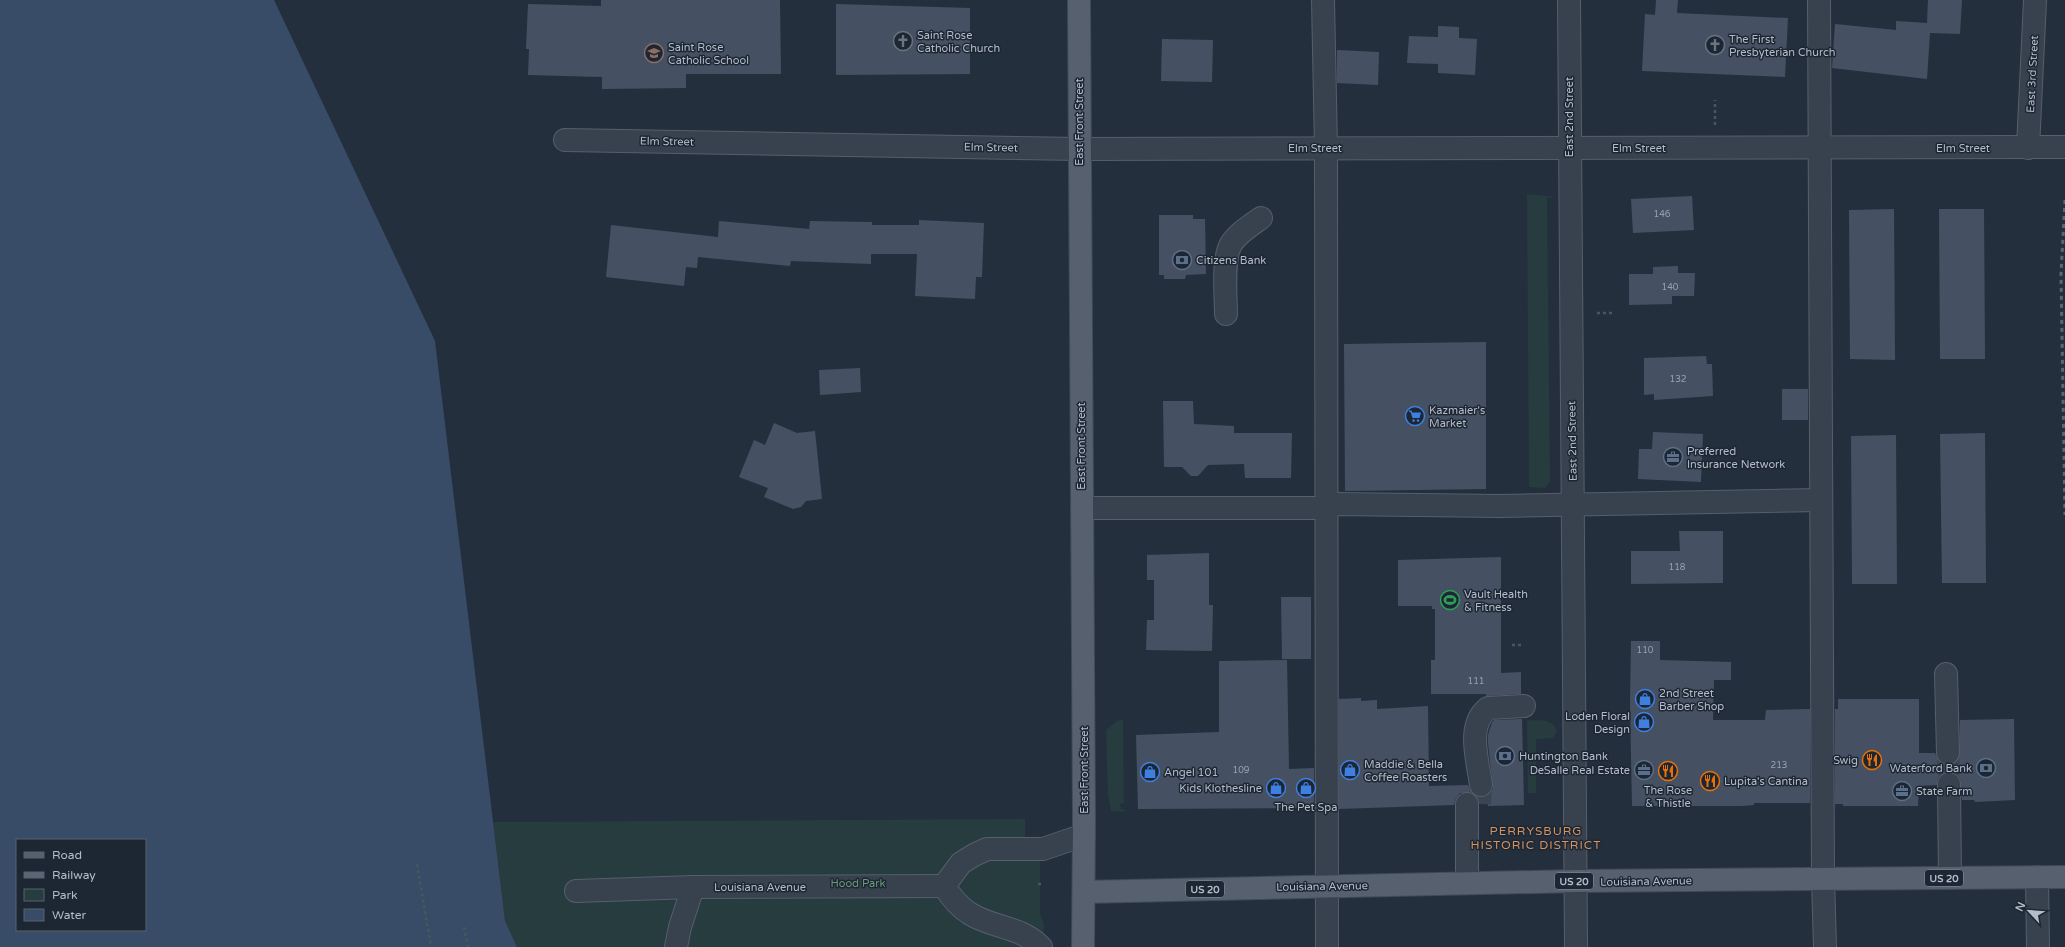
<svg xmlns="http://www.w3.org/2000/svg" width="2065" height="947" viewBox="0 0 2065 947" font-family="'Varela Round',sans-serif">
<rect width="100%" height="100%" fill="#242f3e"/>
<g fill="#263c3f">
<path d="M1527,194L1557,197L1547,198L1550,482L1545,488L1529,487Z"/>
<path d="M1123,720L1124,803L1120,804L1121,809H1124V812L1111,811L1108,795L1106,730L1117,721Z"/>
<path d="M1527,720C1539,721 1553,717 1557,731L1553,738L1536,739V793H1528Z"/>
<path d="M1025,819V857L1040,858V913L1044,924L1043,938L1026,947H517L505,921L493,822Z"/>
</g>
<path fill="#394c67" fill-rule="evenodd" d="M0,0H274L435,341L505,921L517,947H0ZM17,840H145V930H17Z"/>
<g fill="#455162">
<path d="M601,0H780L781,74H686V88L602,89V77L528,75L529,49H526L528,4L601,6Z"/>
<path d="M1656,0H1678L1677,13L1788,18L1785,77L1642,71L1645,14L1655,15Z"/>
<path d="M1928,0H1962L1960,34L1930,33L1927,79L1832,68L1835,24L1896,30V21L1927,23Z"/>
<path d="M836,4L970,8V74L836,75Z"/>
<path d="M1438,26L1459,27V38L1477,39L1475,75L1438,73V64L1407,63L1409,36L1438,37Z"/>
<path d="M1162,39L1213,40L1212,82L1161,81Z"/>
<path d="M1337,50L1379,52L1378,85L1337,83Z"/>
<path d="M1692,196L1694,230L1633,233L1631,199Z"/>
<path d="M1894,209L1895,360L1850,359L1849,210Z"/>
<path d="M1939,209H1984L1985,359H1940Z"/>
<path d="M1159,215H1193V219H1205L1206,274L1186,275L1185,279H1164V275H1159Z"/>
<path d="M919,220L984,223L982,277H976L975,299L915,296L917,254H871V264L791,261L790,266L698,257L697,268L686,267L684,286L606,277L611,225L718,237L719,221L809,229L810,221L872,222V225H919Z"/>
<path d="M1678,266V273H1695L1694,296H1672V304L1629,305V274H1653V267Z"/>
<path d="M1486,342V489L1345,491L1344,344Z"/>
<path d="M1706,356L1707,364H1712L1713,396L1654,400V394L1644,395V358Z"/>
<path d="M860,368L861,392L820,395L819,370Z"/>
<rect x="1782" y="389" width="26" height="31"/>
<path d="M1163,401H1193L1194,424L1234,426V433H1292L1291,478H1245L1244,464L1208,465L1198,476H1191L1182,467H1164Z"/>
<path d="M774,423L797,433L815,431L822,499L806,501L801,507L793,509L764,497L768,488L739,477L754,440L765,445Z"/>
<path d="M1653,432L1703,434L1701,482L1638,479L1639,449H1652Z"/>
<path d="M1985,433L1986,583H1942L1940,434Z"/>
<path d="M1896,435L1897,584H1852L1851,436Z"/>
<path d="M1679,531H1723V583L1631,584V551H1680Z"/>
<path d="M1209,553V605H1213L1212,651L1146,650L1147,620H1154V580H1147V555Z"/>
<path d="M1501,557V673L1521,672V694L1486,696V694H1431V660H1435V609H1432V606H1398V560Z"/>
<path d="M1281,597H1311V659H1282Z"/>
<path d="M1631,641H1660V660L1731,662V680H1714L1713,720H1765L1766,710L1810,709V803H1754V805L1741,806H1632L1630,705Z"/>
<path d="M1287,660L1289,769L1314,768V808L1138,809L1136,735L1219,732V661Z"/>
<path d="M1361,698V701L1377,700V709L1428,706L1429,786L1468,785L1471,793H1460L1456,798L1454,805L1339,809V699Z"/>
<path d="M1838,699H1919V753H1935L1938,760L1942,764L1948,765L1955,763L1959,759L1960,720L2014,719L2015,800L1975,802L1974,800H1962L1960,778L1955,773L1948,772L1942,773L1938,778L1937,785L1919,786L1918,806H1843V804H1835V709H1838Z"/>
<path d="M1522,719L1524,805L1488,806V804H1480L1477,797H1483L1488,795L1493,789L1488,743V735L1492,722L1494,720Z"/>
</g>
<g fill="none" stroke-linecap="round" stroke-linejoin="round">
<g stroke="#3a4453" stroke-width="22" stroke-dasharray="22 11" stroke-linecap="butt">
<path d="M1948,753L1949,784"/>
<path d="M1480,804L1481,785"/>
</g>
<defs>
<g id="minor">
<path d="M1323,0L1326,148L1327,947"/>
<path d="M1569,0L1576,947"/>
<path d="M1819,0L1823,879L1825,947"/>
<path d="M565,140L1079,149L2065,147"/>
<path d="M2028,148L2035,0"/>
<path d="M1226,314C1226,296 1222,260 1231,244C1238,233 1251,225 1261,218"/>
<path d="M1082,508H1326L1335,504L1501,506L1821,500"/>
<path d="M1946,674L1948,753"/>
<path d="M1949,784L1950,878"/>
<path d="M1481,785C1478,761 1466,725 1488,708L1524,706"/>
<path d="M1467,804V883"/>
<path d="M2037,877L2038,947"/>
<path d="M944,886L961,863L974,855L987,849H1043L1084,835"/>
<path d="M944,886C951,897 958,906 969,913C991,928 1021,926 1041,947"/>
<path d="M576,891L693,887L944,886"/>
<path d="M676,947L680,927L693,887"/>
</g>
<g id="major">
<path d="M1079,0L1084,820L1083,947"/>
<path d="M1084,892L1576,881L2065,877"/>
</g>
</defs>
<use href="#minor" stroke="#565f6c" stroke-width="24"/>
<use href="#major" stroke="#414a57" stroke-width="24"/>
<g stroke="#44595c" stroke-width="2.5" stroke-dasharray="3 3" stroke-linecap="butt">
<path d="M1715,125V100"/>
<path d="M1597,313H1615"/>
<path d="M1501,593H1523"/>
<path d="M1512,645H1524"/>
<path d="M417,864L431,947"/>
<path d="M1038,884H1044"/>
<path d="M464,927L468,947"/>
</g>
<use href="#minor" stroke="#38414e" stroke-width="22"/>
<use href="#major" stroke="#56606e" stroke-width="22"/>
<path stroke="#5a6575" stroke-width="3" stroke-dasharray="4 4" stroke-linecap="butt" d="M2065,200L2061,274L2065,515"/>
</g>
<defs>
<symbol id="church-ring" viewBox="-11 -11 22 22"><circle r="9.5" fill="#1d2633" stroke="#6b7280" stroke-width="1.5"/><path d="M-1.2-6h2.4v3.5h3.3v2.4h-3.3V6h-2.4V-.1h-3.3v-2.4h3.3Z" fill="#6b7280"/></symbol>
<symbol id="school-ring" viewBox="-11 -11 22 22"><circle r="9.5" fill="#1d2633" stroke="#8d6e63" stroke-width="1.5"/><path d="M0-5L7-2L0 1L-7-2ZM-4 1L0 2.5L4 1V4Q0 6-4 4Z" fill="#8d6e63"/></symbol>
<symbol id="bank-ring" viewBox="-11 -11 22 22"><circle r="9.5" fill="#1d2633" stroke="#5c6f8a" stroke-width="1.5"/><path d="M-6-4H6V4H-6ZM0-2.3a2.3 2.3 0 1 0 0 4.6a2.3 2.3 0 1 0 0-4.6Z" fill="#5c6f8a"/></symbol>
<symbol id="supermarket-ring" viewBox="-11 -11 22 22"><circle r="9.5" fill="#1d2633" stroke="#3f7fe0" stroke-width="1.5"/><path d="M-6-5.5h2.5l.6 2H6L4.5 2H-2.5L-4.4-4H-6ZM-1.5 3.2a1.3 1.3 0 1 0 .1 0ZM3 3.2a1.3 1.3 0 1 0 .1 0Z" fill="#3f7fe0"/></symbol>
<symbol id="office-ring" viewBox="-11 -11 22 22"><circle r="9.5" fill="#1d2633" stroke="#5c6f8a" stroke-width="1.5"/><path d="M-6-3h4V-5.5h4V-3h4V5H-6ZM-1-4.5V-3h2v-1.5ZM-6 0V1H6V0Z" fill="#5c6f8a"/></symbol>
<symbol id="stadium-ring" viewBox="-11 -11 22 22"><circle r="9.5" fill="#1d2633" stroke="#2e9e5b" stroke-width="1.5"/><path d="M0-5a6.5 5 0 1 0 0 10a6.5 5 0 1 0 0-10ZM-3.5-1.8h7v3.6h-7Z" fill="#2e9e5b"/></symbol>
<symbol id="shop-ring" viewBox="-11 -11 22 22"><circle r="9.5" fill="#1d2633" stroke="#3f7fe0" stroke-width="1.5"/><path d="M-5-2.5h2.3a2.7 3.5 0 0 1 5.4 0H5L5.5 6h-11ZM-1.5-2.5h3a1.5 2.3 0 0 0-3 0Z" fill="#3f7fe0"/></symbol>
<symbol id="restaurant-ring" viewBox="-11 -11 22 22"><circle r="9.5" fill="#1d2633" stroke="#e8710a" stroke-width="1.5"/><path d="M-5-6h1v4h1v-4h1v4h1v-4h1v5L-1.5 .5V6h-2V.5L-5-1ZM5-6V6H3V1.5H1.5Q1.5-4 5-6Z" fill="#e8710a"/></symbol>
</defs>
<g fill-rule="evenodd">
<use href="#church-ring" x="892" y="30" width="22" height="22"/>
<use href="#church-ring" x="1704" y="34" width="22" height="22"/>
<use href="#school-ring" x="643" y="42" width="22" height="22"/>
<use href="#bank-ring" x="1171" y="249" width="22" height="22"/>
<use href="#supermarket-ring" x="1404" y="405" width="22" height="22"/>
<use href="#office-ring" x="1662" y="446" width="22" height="22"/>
<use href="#stadium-ring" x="1439" y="589" width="22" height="22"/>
<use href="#shop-ring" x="1634" y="688" width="22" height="22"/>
<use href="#shop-ring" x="1633" y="711" width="22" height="22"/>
<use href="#bank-ring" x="1494" y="745" width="22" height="22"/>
<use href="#restaurant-ring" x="1861" y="749" width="22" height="22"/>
<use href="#bank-ring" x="1975" y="757" width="22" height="22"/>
<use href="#shop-ring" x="1339" y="759" width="22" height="22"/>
<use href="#office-ring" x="1633" y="759" width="22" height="22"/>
<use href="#restaurant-ring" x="1657" y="760" width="22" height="22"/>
<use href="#shop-ring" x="1139" y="761" width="22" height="22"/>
<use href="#restaurant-ring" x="1699" y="770" width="22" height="22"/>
<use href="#shop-ring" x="1265" y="777" width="22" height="22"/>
<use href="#shop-ring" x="1295" y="777" width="22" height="22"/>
<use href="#office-ring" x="1891" y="780" width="22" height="22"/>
</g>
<g text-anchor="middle" stroke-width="3" stroke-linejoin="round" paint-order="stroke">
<g font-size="9" fill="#98a1af">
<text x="1662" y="217">146</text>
<text x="1670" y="290">140</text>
<text x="1678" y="382">132</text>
<text x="1677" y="570">118</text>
<text x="1645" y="653">110</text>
<text x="1476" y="684">111</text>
<text x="1779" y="768">213</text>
<text x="1241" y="773">109</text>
</g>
<g fill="#1d2633" stroke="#878f9c" stroke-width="1">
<rect x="1925" y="870" width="38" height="16" rx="3"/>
<rect x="1555" y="873" width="38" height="16" rx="3"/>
<rect x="1186" y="881" width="38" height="16" rx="3"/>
</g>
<g font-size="10" font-weight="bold" fill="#b4bcc9">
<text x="1944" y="882">US 20</text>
<text x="1574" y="885">US 20</text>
<text x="1205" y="893">US 20</text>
</g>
<g font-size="11" fill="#b4bcc9" stroke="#1d2633" text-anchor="start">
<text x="917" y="39">Saint Rose<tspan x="917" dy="13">Catholic Church</tspan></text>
<text x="1729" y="43">The First<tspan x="1729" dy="13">Presbyterian Church</tspan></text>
<text x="668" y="51">Saint Rose<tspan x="668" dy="13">Catholic School</tspan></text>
<text x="1196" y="264">Citizens Bank</text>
<text x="1429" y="414">Kazmaier's<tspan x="1429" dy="13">Market</tspan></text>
<text x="1687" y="455">Preferred<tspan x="1687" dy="13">Insurance Network</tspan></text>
<text x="1464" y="598">Vault Health<tspan x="1464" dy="13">&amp; Fitness</tspan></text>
<text x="1659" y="697">2nd Street<tspan x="1659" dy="13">Barber Shop</tspan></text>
<text x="1630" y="720" text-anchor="end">Loden Floral<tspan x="1630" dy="13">Design</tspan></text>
<text x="1519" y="760">Huntington Bank</text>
<text x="1858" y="764" text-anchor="end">Swig</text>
<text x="1364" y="768">Maddie &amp; Bella<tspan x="1364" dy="13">Coffee Roasters</tspan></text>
<text x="1972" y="772" text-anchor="end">Waterford Bank</text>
<text x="1630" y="774" text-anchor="end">DeSalle Real Estate</text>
<text x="1164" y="776">Angel 101</text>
<text x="1724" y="785">Lupita's Cantina</text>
<text x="1262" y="792" text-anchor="end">Kids Klothesline</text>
<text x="1668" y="794" text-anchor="middle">The Rose<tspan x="1668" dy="13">&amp; Thistle</tspan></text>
<text x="1916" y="795">State Farm</text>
<text x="1306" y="811" text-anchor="middle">The Pet Spa</text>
</g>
<g font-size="11" fill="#b4bcc9" stroke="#1d2633">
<text transform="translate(2032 74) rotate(-87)" y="4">East 3rd Street</text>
<text transform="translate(1569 117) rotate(-90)" y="4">East 2nd Street</text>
<text transform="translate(1079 122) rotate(-90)" y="4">East Front Street</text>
<text transform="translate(667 141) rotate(1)" y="4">Elm Street</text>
<text transform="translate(991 147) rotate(1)" y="4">Elm Street</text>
<text x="1315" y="152">Elm Street</text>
<text x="1639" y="152">Elm Street</text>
<text x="1963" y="152">Elm Street</text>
<text transform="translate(1572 441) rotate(-91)" y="4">East 2nd Street</text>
<text transform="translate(1081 446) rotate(-90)" y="4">East Front Street</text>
<text transform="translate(1084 770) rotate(-90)" y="4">East Front Street</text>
<text transform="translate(1646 881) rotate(-1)" y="4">Louisiana Avenue</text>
<text transform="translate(1322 886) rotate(-1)" y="4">Louisiana Avenue</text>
<text x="760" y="891">Louisiana Avenue</text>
</g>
<g font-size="11" fill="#6b9a76" stroke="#1d2633">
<text x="858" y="887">Hood Park</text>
</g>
<g font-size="12" letter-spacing="1" fill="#d59563" stroke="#1d2633">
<text x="1536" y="835">PERRYSBURG<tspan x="1536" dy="14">HISTORIC DISTRICT</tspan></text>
</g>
</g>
<rect x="16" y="839" width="130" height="92" fill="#1d2633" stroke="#59626f"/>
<rect x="24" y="852" width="20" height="6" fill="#56606e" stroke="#59626f"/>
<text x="52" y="859" font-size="12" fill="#b4bcc9">Road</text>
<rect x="24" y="872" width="20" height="6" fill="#5a6575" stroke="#59626f"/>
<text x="52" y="879" font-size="12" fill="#b4bcc9">Railway</text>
<rect x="24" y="889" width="20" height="12" fill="#263c3f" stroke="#59626f"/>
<text x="52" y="899" font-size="12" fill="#b4bcc9">Park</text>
<rect x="24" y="909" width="20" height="12" fill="#394c67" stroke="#59626f"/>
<text x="52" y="919" font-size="12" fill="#b4bcc9">Water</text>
<g transform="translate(2029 911) rotate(296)" stroke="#1d2633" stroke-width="3" paint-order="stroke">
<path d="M0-3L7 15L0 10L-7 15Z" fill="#b4bcc9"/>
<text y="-6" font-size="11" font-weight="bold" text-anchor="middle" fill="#b4bcc9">N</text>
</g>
</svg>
